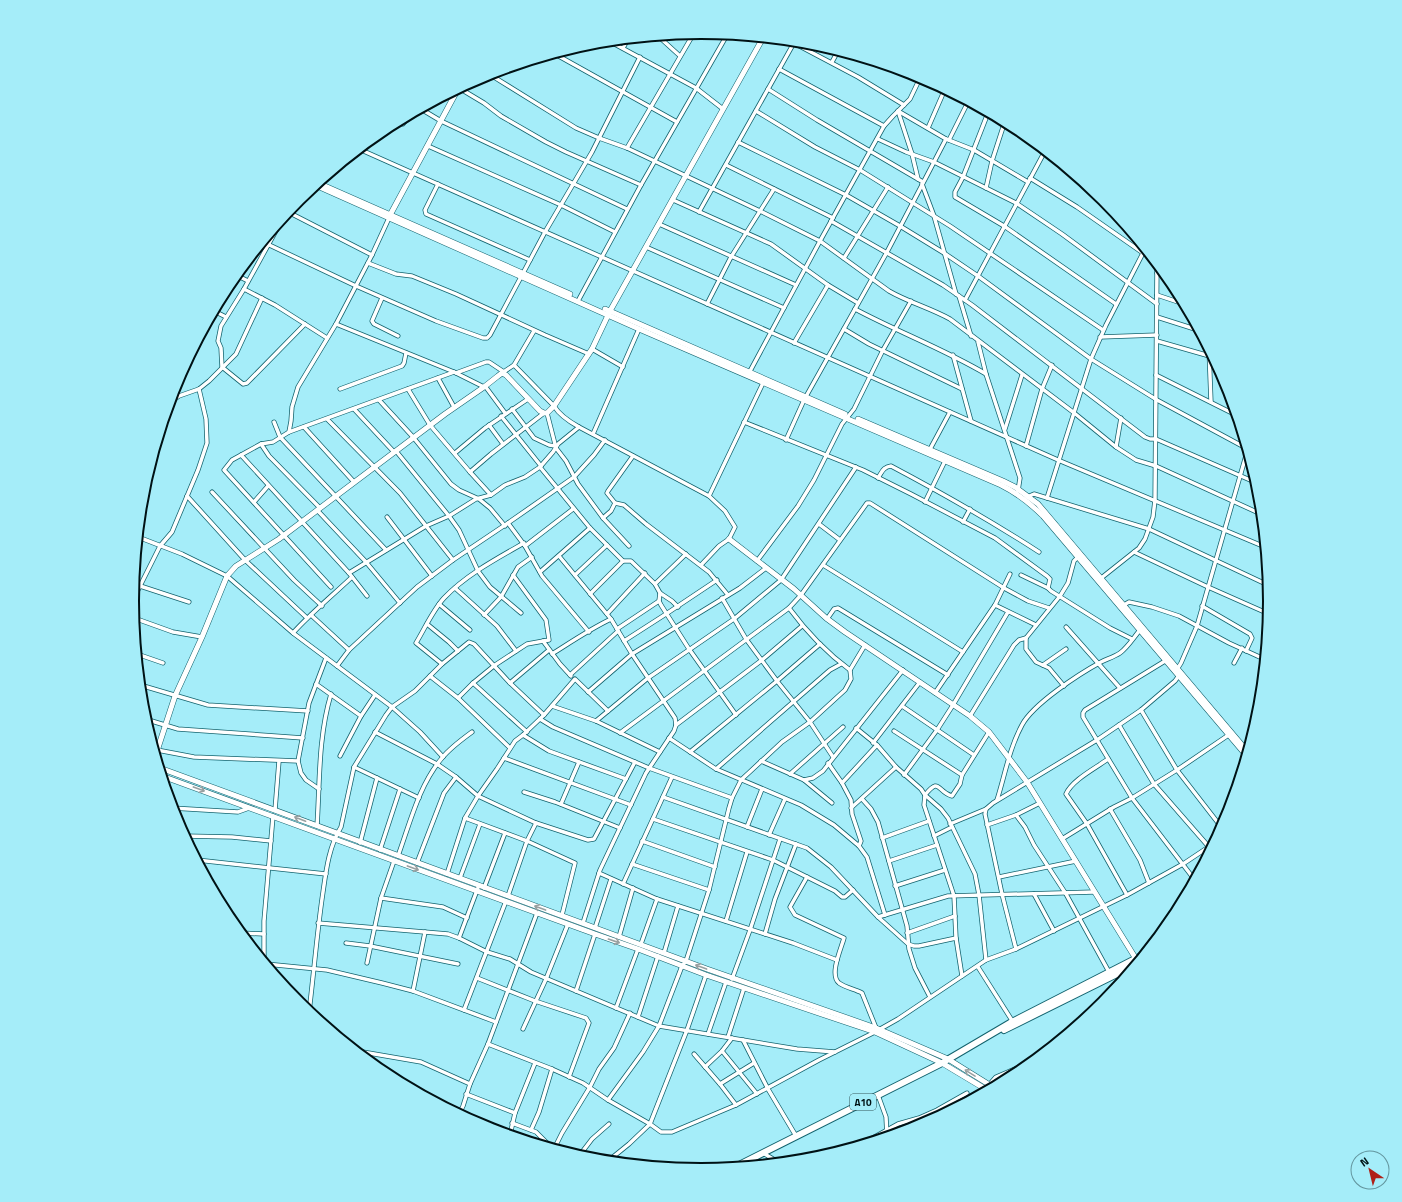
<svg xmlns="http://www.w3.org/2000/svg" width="1402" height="1202" viewBox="0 0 1402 1202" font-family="'Titillium Web',sans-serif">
<rect width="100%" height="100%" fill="#a5edf9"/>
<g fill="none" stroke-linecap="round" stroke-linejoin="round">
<defs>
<g id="street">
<path d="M658,36L680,56"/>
<path d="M609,41L696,88L723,109"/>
<path d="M790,41L858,77L904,105"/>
<path d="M623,48L628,39"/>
<path d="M555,54L677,122"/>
<path d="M832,62L838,51"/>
<path d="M779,69L884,126"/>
<path d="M489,74L576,128L599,138L627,148L760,211L820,241L889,291C908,302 930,308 950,319L1073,412L1116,447L1136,460L1156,466L1261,514"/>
<path d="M459,88L484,103L501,116L546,142L566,152L641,185"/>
<path d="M768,89L817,120L923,182"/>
<path d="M421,109L441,121L627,209"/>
<path d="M756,111L815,147L860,170L950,226L1103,330"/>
<path d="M898,111L946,139L974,150L1028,182"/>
<path d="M898,111L912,154L918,179"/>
<path d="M986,118L963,177L955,192V197L1004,226L1116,304"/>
<path d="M396,122L403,124L411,114"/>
<path d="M928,128L945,89"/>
<path d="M878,139L906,152L934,162L1016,203L1062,234L1157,304"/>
<path d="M949,140L968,102"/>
<path d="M738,142L846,195L900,226L944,253L978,276L1091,359L1157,400L1246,448"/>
<path d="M428,146L561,205L615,232"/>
<path d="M627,148L694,33"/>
<path d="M359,149L1058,460L1265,547"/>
<path d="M726,165L833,218"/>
<path d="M1030,178L1077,207L1143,253L1151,257"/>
<path d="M438,184L425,210L426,214L530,260"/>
<path d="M922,184L934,216L956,294"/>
<path d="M986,188L992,161L1005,121"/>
<path d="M673,200L771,244L828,285L858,303"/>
<path d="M288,212L372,255"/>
<path d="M699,212L795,41"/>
<path d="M283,218L244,289L221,326L218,341L221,348L222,367L243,384L247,383L305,324"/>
<path d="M831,221L943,285L972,305L1145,437L1150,439H1156L1257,483"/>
<path d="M659,224L796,285"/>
<path d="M263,242L356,286L436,321L483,338H487L490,335L545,232L592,152L640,57"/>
<path d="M646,247L784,308"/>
<path d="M844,258L888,187"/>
<path d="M368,263L396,274L412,276L456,294L545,335L589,354"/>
<path d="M1157,273L1167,277"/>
<path d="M236,275L248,281"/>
<path d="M244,289L275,305L327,338"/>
<path d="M1157,295L1184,304"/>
<path d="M959,296L971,336"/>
<path d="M382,298L372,321L374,324L398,336"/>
<path d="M965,300L1045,151"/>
<path d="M578,301L641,185L727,35"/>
<path d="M707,304L731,257L774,189"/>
<path d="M855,309C898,332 944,349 986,374"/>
<path d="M214,311L226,317"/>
<path d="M1157,317L1198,330"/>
<path d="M336,324L454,372L484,387"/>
<path d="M844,329L869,344L962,389"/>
<path d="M1100,337L1157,335"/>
<path d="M1157,341L1213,357"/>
<path d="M978,342L986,374L1020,478L1018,491"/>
<path d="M794,343L828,285"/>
<path d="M592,349L623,367"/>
<path d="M1209,350L1211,402"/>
<path d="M953,355L971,421"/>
<path d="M514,365L534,331"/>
<path d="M456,373L486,362H489L504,372"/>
<path d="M502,373L514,365L554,406C560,416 570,422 579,427L709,496L725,511L735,527L729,539L719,546L701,565"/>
<path d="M749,373L820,241L884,126L893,116L910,99L921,76"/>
<path d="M1156,375L1236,415"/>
<path d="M438,378L454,407"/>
<path d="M485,386L505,413"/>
<path d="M340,389L402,366L404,363L406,353"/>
<path d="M408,389L430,425L470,472L491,495"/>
<path d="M379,400L413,437L451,484L459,490L479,499L490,508L505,526"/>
<path d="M169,403L179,396L199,389L209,381L236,354L262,298"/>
<path d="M354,409L394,452"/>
<path d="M512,409L534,438L549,445L555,446"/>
<path d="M547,413L556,448L566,461L578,484L603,518L629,546"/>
<path d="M1233,413V405"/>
<path d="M501,416L541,466"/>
<path d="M327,419L400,493L453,560"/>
<path d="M274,422L280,437L386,550"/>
<path d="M744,422L863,470L911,494L995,538L1047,576L1050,579L1048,588L1051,591L1110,628L1132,639"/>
<path d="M489,425L503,444"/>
<path d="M304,427L354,482"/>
<path d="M1005,429L1022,375"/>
<path d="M289,432L454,372"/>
<path d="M593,434L639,329"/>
<path d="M786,440L804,400L887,252L946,139"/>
<path d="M261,444L269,456L320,508"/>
<path d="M1026,446L1042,389L1052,365"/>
<path d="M1116,447L1121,418"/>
<path d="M396,451L449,516L459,530L478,571L490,587L521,613"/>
<path d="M929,451L950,412"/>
<path d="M455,453L485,428L528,399"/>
<path d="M241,455L349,573L367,596"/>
<path d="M540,467L590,528L623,561H631L655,584L660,593L672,601L678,607"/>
<path d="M470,472L491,454L544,413"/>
<path d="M878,478C882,472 883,467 891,466C942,493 991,521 1039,552"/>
<path d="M212,492L294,580L322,606"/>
<path d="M187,496L245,560L307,618"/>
<path d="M709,496L763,383"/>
<path d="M1027,497L1034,494L1149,529L1268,585"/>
<path d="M1047,498L1091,359L1106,325L1143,253"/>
<path d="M254,502L268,486"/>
<path d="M925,502L945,461"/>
<path d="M615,503L624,505L646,524L709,572L728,595"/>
<path d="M317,510L366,562L400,603"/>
<path d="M387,517L432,576"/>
<path d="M603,518L611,511L615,503L607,493L608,491L633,456"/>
<path d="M963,522L970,509"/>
<path d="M508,523L525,546L542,576L589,632"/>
<path d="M819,524L840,540"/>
<path d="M138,537L182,554L227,576L293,633L392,707L420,732L443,757"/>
<path d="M525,546L573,509"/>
<path d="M1134,552L1208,587L1269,614"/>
<path d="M559,556L611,619L632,654L675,718L676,725L674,731L646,773L600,870L583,923"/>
<path d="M757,561L798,506L814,480L842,424L854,409L883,350L911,301"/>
<path d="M823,565L963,652"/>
<path d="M540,572L590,528"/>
<path d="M349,573L426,526L449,516L476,499L491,495L505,485L525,477L540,467L553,452L558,444L579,427"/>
<path d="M575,575L607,545"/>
<path d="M1021,575L1048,588"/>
<path d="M1100,579L1139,548L1145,539L1153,517L1155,500L1157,264"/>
<path d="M134,584L189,602"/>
<path d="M655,584L686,554"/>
<path d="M331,587L224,470L232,460L261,444L273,442L289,432L291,421L292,407L298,387L336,324L372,255L389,218"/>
<path d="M455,588L497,626L516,651"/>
<path d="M660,593L659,601L661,605L689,649L736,715"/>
<path d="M590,594L623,561"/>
<path d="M722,598L746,639L777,681L810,722L833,757"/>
<path d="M132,602L160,546L172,532L198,470L207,443L206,419L199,389"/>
<path d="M439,604L470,630"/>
<path d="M995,605L1036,625"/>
<path d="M1124,605L1129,602L1152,607L1179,616L1229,643L1264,659"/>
<path d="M1202,606L1250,634L1252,638L1246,651"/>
<path d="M789,608C806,631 827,653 850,670"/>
<path d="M607,614L645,573"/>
<path d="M311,615L349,650"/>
<path d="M484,615L501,597L518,567L532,557"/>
<path d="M134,618L173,632L202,637"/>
<path d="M827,619L834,609L838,608L948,675"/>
<path d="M427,624L449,642L458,651"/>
<path d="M1066,627L1120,688"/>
<path d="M617,629L659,601"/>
<path d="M293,633C311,613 332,596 352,577"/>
<path d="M543,641L560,664L571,676"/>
<path d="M624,641L666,614L717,580"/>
<path d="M137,654L163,663"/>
<path d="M552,654C571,642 590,629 611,619"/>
<path d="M1165,661L1085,710L1083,713V717L1132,798L1194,879"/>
<path d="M1234,663L1242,648"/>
<path d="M442,664L416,643C425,628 433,610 444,598C466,575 496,559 524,543"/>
<path d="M1043,665L1066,649"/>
<path d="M337,666L349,650L417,587L453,560L508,523L574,477L594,455L605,440"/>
<path d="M1176,671L1181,663L1197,626L1247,452"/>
<path d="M570,675L618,631"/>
<path d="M430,676L458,698L510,748"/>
<path d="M473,683L527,732"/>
<path d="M510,683L549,650"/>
<path d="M316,684L361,716"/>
<path d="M140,685L208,705L308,711"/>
<path d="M1064,686L1049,668L1036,662L1026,649V638L1060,596L1068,583L1074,561L1078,557"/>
<path d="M588,692L632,654L740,588L766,568"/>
<path d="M935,693L995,605L1010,574"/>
<path d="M458,698L473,683L495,665L527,644L549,640L546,620L513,575"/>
<path d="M552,706L596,721L660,752"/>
<path d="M902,706L974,755"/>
<path d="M1141,710L1177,770L1222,828"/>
<path d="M970,716L1014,645L1019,640L1026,638"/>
<path d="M145,719L178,729L303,738"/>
<path d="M540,719L553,727L649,768L732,798"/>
<path d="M596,721L648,678L734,619L781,580L856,467"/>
<path d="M676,725L762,660L802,626"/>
<path d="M1119,725L1154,784L1209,847"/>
<path d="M856,728L877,745L896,767L921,789L925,795L924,805L954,896L956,938L962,976"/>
<path d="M894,731L962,775"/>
<path d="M375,732L437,764L456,777L478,796L536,823L588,840L594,839L635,762"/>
<path d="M620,733L789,608L801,595L867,503H870L1004,588L1028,601L1049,608"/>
<path d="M523,735L549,751L626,779"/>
<path d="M669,738L716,769L801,805L834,825L859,846L867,857L885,915"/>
<path d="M873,743L920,682"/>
<path d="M157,750L194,757L298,761"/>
<path d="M690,752L777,681L820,644"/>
<path d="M340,756L361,716L375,695"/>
<path d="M504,758L631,805"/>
<path d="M1108,759C1096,768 1072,780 1066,794L1087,824L1127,895"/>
<path d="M761,761L804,780L813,778L823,771L903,670"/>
<path d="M828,763L842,783L851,800L852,814L861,841L859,846"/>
<path d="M354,767L419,798"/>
<path d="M716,769L830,670L841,664"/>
<path d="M790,774L843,727"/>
<path d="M904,775L937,730L953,705L1008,612"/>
<path d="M804,780L832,803"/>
<path d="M842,783L877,745"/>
<path d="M319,789L306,780L301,773L298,761L309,703L326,658"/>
<path d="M524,792L555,802L620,828"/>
<path d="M663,797L807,848L831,867L878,917L908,944L914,946H919L956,938"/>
<path d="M862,799L871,809L878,822L907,926L909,949L915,968L930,997"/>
<path d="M997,800C1005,775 1009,749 1022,725C1033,704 1079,674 1101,662C1107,659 1114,657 1120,653C1128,647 1134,637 1140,630"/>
<path d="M1040,803L1016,815L1025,827L1034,845L1066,894L1109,972"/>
<path d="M561,804L579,762"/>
<path d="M172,808L238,812L249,808"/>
<path d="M851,808L896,767"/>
<path d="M1110,809L1140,860L1149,883"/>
<path d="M275,810L279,761"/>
<path d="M465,818L527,841L575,863L562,915"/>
<path d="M653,819L773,860L835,891L842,897H845L853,890"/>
<path d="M950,824L986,809"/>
<path d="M987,825L1016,815"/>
<path d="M317,826C320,781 318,738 331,694"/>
<path d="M747,827L762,789"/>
<path d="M769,835L785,799"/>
<path d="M184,836L232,837L271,841"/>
<path d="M934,836L952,827"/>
<path d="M882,838L929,821"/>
<path d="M1062,839L1114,807L1132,798L1177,770L1230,734"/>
<path d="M642,841L715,867"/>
<path d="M360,843L377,778"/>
<path d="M380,850L400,789"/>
<path d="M398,856C410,823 419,785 442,758C450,748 461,740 472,732"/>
<path d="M197,860L326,874"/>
<path d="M889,861L937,845"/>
<path d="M417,863L444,793L456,777"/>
<path d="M632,864L709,890"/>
<path d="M599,873L657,899L793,943L837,960"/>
<path d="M447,874L465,818L478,796L497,769L515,741L523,735L544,715L575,679L608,711"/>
<path d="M807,877L790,907L795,915L844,938C841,949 829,975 839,983C846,988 855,989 862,993L876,1028"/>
<path d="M999,877L1076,861"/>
<path d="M460,878L480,824"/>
<path d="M623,884L672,777"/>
<path d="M895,886L945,870"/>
<path d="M484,888L505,833"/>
<path d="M1034,894L1054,931"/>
<path d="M508,896L527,841L536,823"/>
<path d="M381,898L443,907L467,918"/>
<path d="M878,917L948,896L1094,892"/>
<path d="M726,921L747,852"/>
<path d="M318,923L448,934L459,938L487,952L510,959L531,972L659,1026L797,1049L835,1052"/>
<path d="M595,928L611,879"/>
<path d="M241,933L264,934"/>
<path d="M907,933L955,916"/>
<path d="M765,934L775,899L796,844"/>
<path d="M619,937L633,888"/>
<path d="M459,938L479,885"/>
<path d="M346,943L370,946L458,964"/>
<path d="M641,944L657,899"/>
<path d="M1016,949L1002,894L985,814L986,809L993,803L1097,740L1141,710L1175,681L1180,674"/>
<path d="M664,953L678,906"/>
<path d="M986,960L979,895L975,874L948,818L941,809L925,795C940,776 937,792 952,796L960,784L962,775L989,732"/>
<path d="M264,961V921L273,816"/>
<path d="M367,963L381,898L394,861"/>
<path d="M266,964L327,970L382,983L413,991L496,1022"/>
<path d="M978,967L1013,1022"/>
<path d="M477,978L535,1001L586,1018L589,1023L569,1077"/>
<path d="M732,979L750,930L780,839"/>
<path d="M413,991L425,932"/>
<path d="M576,991L595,934"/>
<path d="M616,1008L638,949"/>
<path d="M464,1010L506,901"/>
<path d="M309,1012C314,972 317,932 323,892C326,871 329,846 341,827L354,767L386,715L392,707L415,691L442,664L469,642L474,644L510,683L544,715"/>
<path d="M638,1017L658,956"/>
<path d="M523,1029L546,979L568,924"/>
<path d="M708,1034L726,982"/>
<path d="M728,1037L744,988"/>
<path d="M743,1040L768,1089L796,1136"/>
<path d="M488,1044L552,1069L583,1083L608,1100L650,1124L661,1132H672L736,1105L819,1060L875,1032L898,1019L986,960L1016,949L1127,895L1183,864L1213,844"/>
<path d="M357,1051L421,1062L470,1084"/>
<path d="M722,1051L757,1094"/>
<path d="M694,1054L720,1084L736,1105"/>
<path d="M705,1067L722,1051L732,1038"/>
<path d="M1024,1068L1022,1066L1041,1055"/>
<path d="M720,1084L754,1063"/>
<path d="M989,1085L996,1077L1022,1066"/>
<path d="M466,1094L515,1113"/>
<path d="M878,1095L886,1117L887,1136"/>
<path d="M608,1100L643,1052L659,1026L682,966L686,961L709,890L729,808L732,798L741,780L782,742L810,722L845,690L851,679L850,670L865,645"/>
<path d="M459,1114L463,1106L470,1084L488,1044L537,913"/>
<path d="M512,1123L536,1132L549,1145L555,1147"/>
<path d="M531,1130L539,1112L552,1069"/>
<path d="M510,1135L515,1113L535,1063"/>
<path d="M860,1145L898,1124L919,1118L937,1110L967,1093"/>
<path d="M563,1151L555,1147L562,1133L590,1087L599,1069L614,1048L630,1013"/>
<path d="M763,1153L778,1162"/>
<path d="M579,1156L592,1139L609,1124"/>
<path d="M608,1161L629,1144L650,1124L687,1030L706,975"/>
</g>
<g id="secondary">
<path d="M318,183L570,294"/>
<path d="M315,185L639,329L1001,485C1017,493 1030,503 1043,516L1246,755"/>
<path d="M389,217L458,89"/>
<path d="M605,309L845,414"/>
<path d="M858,419L1003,481L1015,487L1038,504L1247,751"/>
<path d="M729,539L794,589L826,618L845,632L970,716L989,732L1027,782L1136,959"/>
<path d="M156,754L175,696L202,637L227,576L236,566L279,539L445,414L484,387L498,376L502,373L506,375L540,411L544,413H547L554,406L592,349L610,311L763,38"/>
<path d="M160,768L707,969L876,1028L948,1059L993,1087"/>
<path d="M162,776L595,934L638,949L706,975L875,1032L942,1063L987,1090"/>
</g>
<g id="highway">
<path d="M1004,1030L1135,965"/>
<path d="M737,1166L942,1063L1010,1023L1143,955"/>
</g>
</defs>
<use href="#street" stroke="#13636e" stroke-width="5"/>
<use href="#secondary" stroke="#13636e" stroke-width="6"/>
<use href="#highway" stroke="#13636e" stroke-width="8"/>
<use href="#street" stroke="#fff" stroke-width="3.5"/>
<use href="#secondary" stroke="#fff" stroke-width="5"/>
<use href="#highway" stroke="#fff" stroke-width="6"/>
</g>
<defs><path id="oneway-shaft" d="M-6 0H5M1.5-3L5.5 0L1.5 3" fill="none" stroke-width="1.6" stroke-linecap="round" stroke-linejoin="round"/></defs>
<g stroke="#99a0a1">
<use href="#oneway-shaft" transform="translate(199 789) rotate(20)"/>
<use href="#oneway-shaft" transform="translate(300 819) rotate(-159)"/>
<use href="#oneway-shaft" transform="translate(413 868) rotate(20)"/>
<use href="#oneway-shaft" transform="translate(540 908) rotate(-160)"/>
<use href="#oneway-shaft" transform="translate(614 941) rotate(19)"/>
<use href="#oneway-shaft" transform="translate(701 967) rotate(-160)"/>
<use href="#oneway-shaft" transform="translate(970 1073) rotate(-148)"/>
</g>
<g text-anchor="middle" stroke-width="4" stroke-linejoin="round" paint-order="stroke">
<rect fill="#a5edf9" stroke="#325459" stroke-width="1" x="850" y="1094" width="26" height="16" rx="3"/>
<g font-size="10" font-weight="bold" fill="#001215">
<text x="863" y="1106">A10</text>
</g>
</g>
<path d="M0 0H1402V1202H0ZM139 601a562 562 0 1 1 1124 0a562 562 0 1 1-1124 0Z" fill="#a5edf9" fill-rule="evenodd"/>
<path fill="none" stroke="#001215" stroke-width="2" d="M139 601a562 562 0 1 1 1124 0a562 562 0 1 1-1124 0Z"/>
<g transform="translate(1370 1170) rotate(325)"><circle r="19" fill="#a5edf9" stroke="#63959e"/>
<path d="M0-3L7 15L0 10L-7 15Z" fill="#af2018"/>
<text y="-6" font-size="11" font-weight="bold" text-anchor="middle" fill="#001215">N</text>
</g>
</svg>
